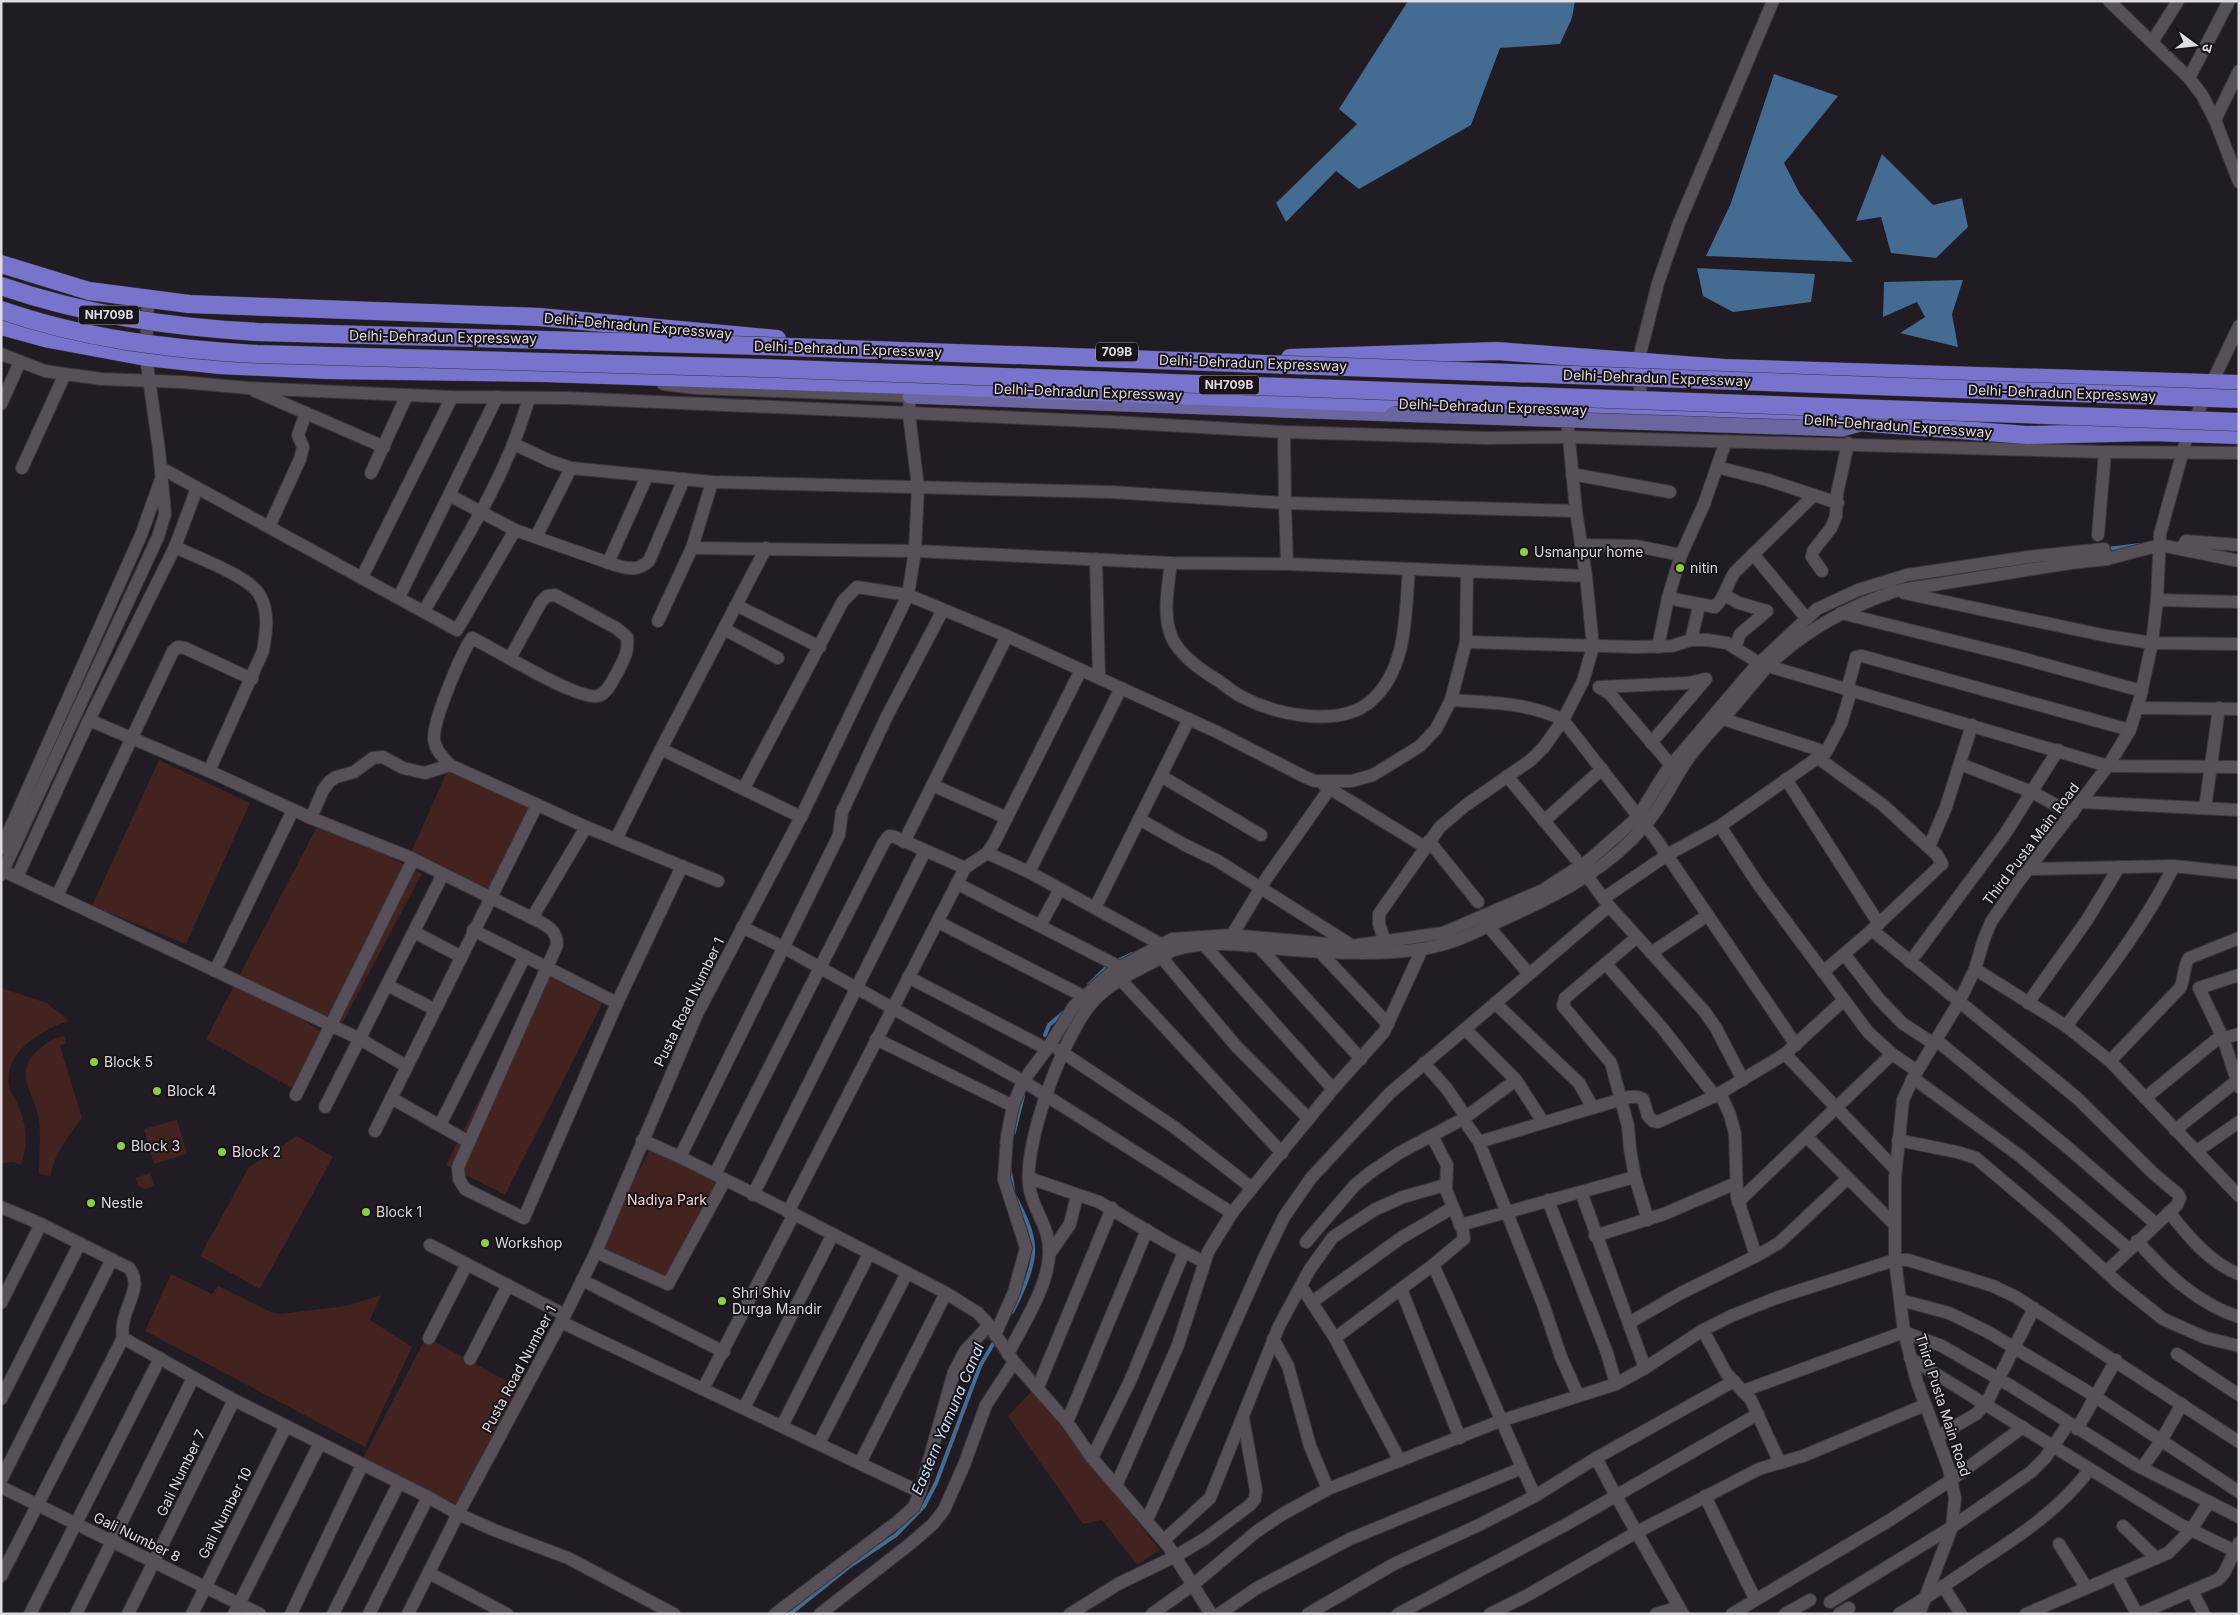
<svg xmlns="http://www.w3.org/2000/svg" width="2240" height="1615" viewBox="0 0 2240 1615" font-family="Inter,'Noto Sans Devanagari',sans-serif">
<rect width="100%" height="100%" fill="#211b23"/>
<g fill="#422320">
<path d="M159,760L250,803L186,944L92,906Z"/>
<path d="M450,765L537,805L493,890L409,857Z"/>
<path d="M320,821L422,874L339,1029L245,986L325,1033L295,1090L206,1039Z"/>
<path d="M543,973L602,1004L505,1195L446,1165Z"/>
<path d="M1,988L47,1003L69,1021C41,1029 0,1055 10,1090C13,1096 17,1102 19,1108C27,1126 28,1146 21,1165L13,1162L1,1163Z"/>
<path d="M64,1036L66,1043L60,1046L82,1118C70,1134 53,1155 51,1176L39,1174C39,1157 41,1137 39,1120C36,1095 12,1074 37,1051C46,1043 53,1038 64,1036Z"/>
<path d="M177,1120L187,1154L154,1164L144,1129Z"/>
<path d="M297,1136L333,1157L260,1289L200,1256L249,1167Z"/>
<path d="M652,1146L725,1180L663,1283L599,1249Z"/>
<path d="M150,1173L155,1186L145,1189L139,1186L135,1178Z"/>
<path d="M171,1274L212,1294L218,1286L271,1312L280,1314L345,1306L381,1295L370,1320L412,1347L365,1447L145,1331Z"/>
<path d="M426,1337L525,1391L455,1513L360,1464Z"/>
<path d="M1033,1390L1160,1550L1137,1565L1102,1520L1083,1524L1008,1416Z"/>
</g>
<g fill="#446b91">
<path d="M1408,1H1575L1572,18L1560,44L1500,48L1471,125L1359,189L1336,171L1286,222L1276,203L1357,124L1339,109Z"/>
<path d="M1774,74L1838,96L1784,163L1800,194L1853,262L1706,256L1731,203Z"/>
<path d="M1882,154L1933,205L1962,198L1968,227L1936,258L1891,253L1881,217L1856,221Z"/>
<path d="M1697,268L1815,274L1811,302L1733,312L1703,296Z"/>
<path d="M1963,280L1952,314L1958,347L1900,333L1925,317L1917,302L1883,317L1884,282Z"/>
</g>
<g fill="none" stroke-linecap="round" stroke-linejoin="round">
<g stroke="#446b91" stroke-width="4">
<path d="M2107,549L2140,545"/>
<path d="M1115,962L1132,954"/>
<path d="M1089,985L1109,965"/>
<path d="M1045,1035L1049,1025L1064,1012"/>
<path d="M1014,1132L1023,1096"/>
<path d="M1010,1172L1013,1189"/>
<path d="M1012,1312C1021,1295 1035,1265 1033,1246C1032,1229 1023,1213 1016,1198"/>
<path d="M790,1614L850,1566L896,1535L924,1506L936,1483L980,1366L996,1339"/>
</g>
<defs>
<g id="minor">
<path d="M2109,1L2189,78L2202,95L2215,120L2239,182"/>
<path d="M2152,42L2178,1"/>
<path d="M2189,78L2229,1"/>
<path d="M2215,120L2239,71"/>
<path d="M1,354L45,371L65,374L102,379L181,382L248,388L452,397L568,398L1113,422L1284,432L1487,438L1569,437L2105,452L2239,453"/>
<path d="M663,384L695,388L910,396"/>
<path d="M255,391L384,447"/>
<path d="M1,404L20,362"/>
<path d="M1641,408L1639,358L1658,283L1679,223L1773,1"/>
<path d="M1568,429L1576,511L1586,576"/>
<path d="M514,444L550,461L571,468L712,482L1110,492L1285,503L1284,432"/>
<path d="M1717,467L1768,480L1838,503"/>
<path d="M22,468L65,374"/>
<path d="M161,468L457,630L515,530L615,565C629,569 638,571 649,561L684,479"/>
<path d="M371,473L407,395"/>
<path d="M1572,474L1670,492"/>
<path d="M712,482L692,548L915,551L1171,563L1287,564L1586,576L1593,647L1583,681L1563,720L1544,747L1531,760L1466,805L1440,827L1379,914V924L1387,948"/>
<path d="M449,495L497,397"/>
<path d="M269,527L300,459L303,447L298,435L306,413"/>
<path d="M2098,535L2105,452"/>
<path d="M536,537L571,468"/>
<path d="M1581,545L1636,546L1681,555"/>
<path d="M175,547C196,557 248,576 259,594C270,612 266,633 263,651L209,771"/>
<path d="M766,548L661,749L801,817"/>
<path d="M2181,549L2186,541L2239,545"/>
<path d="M1753,554L1802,613"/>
<path d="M1096,559L1099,678"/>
<path d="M608,563L647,476"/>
<path d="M1171,563C1168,587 1162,615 1172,638C1181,657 1202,671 1219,681C1227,687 1235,694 1244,698C1278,715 1340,728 1371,701C1408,668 1405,614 1409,569"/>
<path d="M1287,564L1285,503L1576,511"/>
<path d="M1822,571L1812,557L1813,551L1831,528L1836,516L1837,494L1848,443"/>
<path d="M362,577L452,397"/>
<path d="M1904,593L2107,636L2152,643L2239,644"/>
<path d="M1724,595L1739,603L1767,611L1740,634L1735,648"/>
<path d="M399,597L449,495L515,530"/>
<path d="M1668,598L1715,607C1725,598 1727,583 1735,572L1814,495"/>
<path d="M2157,600L2239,602"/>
<path d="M736,605L820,647"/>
<path d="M424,611C464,542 507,475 529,398"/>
<path d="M1841,613L2014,656L2142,691"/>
<path d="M658,621L692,548"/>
<path d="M724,629L778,658"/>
<path d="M1691,640L1699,606"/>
<path d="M1466,642L1636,647L1672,646L1691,640H1707L1727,643L1759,663"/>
<path d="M1658,647L1668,598L1681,555L1704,504L1726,441"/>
<path d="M510,658L541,602L547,596L555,595L616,628L627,637C629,652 624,659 617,673C612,681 608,693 598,696C578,701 495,649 472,638C461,654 433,720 434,739C435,750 443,757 450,765L586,827L718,881"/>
<path d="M1768,666L2108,766L2239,767"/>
<path d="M1599,687L1688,683L1706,679L1651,743"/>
<path d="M1599,687L1610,694L1676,771"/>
<path d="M1847,690L1855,661L1856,657L1862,656L2130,730"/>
<path d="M1451,700C1489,703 1528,702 1563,720L1656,839L1796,1045"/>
<path d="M2137,708L2239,709"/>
<path d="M1723,719L1826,752"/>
<path d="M89,720L175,547L197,488"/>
<path d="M1818,758L1883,805L1937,855L1942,864L1872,930L1823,972"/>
<path d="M1960,764L2032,792L2072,814"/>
<path d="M1161,776L1261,835"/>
<path d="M1507,776L1575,858"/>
<path d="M1786,779L1879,924"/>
<path d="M932,785L1007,818"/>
<path d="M1324,785L1425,847"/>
<path d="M744,788L843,601L857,587L908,595L1007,636L1217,732L1305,777L1315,781H1352L1373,775L1420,746L1436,729L1451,700L1466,642L1467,572"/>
<path d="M2081,802L2239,810"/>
<path d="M2205,808L2219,708"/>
<path d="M311,818L323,790L330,781L336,777L354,772L373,758L383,757L403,768L425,773L450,765"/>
<path d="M1139,819L1185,845L1218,861L1348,943"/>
<path d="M1544,821L1602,769"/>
<path d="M1720,826L1758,884L1868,1032L1892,1054L1917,1071"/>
<path d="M616,839L661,749"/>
<path d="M1429,841L1478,902"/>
<path d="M904,842L1007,636"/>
<path d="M1929,847L1946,807L1972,725"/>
<path d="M1,849L141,535L160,482"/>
<path d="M987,853L1029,872L1166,947"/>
<path d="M2029,869L2174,866L2239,873"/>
<path d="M1029,872L1121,688"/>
<path d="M10,874L360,1039L406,1066"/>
<path d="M1,875L158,537L165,514L159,450L146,357L148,299"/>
<path d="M1587,876L1609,906L1704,1011L1716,1028L1743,1080"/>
<path d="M17,877L89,720L209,771L311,818L409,857L532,918L586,827"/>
<path d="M958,884L1120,967"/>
<path d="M57,896L173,651L178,647L185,648L252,679"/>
<path d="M1604,898L1667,855L1720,826L1826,752L1841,724L1851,691"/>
<path d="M1095,908L1189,719"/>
<path d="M532,918C546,925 557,929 557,945L458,1167L459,1179L465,1189L524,1218L617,1003L682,866"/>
<path d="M938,922L1085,997"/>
<path d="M1040,926L1060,889"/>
<path d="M1488,926L1529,974"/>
<path d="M742,927L783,947L1023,1081L1232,1213"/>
<path d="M473,930L617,1003"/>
<path d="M1872,930L2077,1098L2154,1174L2178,1194L2180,1198L2177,1205L2107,1271"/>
<path d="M414,932L460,956"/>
<path d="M1637,937L1565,998L1563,1006L1611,1063L1628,1126L1630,1149L1635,1177L1648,1220"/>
<path d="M1229,940L1266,879L1330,788"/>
<path d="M1205,946L1333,1089"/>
<path d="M1260,948L1361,1059"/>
<path d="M1320,952L1388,1024"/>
<path d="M1651,953L1708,915"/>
<path d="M1844,954L1879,999L1902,1023L1934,1044"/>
<path d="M1162,958L1236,1046L1309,1119"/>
<path d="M1910,962L2005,834L2058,750"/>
<path d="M1606,964L1663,1029L1715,1096"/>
<path d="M1975,969L2066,1026L2110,1061L2239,1196"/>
<path d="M215,971L293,810"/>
<path d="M2239,975L2199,988L2223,1038L2239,1087"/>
<path d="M908,977L1047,1049"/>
<path d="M1120,979L1282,1153"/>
<path d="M387,985L434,1009"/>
<path d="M1495,1003L1579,1083L1593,1108"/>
<path d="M2028,1003L2087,920L2119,867"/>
<path d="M2066,1026C2106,974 2145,924 2174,866"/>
<path d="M1465,1029L1516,1080L1543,1122"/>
<path d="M876,1039L1013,1106"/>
<path d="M1936,1040L2066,1146L2156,1224"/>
<path d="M1059,1050L1174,1127L1252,1188"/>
<path d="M1785,1054L1895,1169"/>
<path d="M2110,1061L2180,988C2185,978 2183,967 2189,958L2239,938"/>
<path d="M1424,1063L1447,1089L1466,1117"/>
<path d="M1913,1078L2020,1156L2129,1249"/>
<path d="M1720,1093L1730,1115L1735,1134L1737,1197L1756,1256"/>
<path d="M296,1095L413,860"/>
<path d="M391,1098L469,1142"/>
<path d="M2145,1098L2216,1040L2239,1034"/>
<path d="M325,1107L443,874"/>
<path d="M1463,1119L1479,1142L1543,1304L1561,1357L1578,1395"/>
<path d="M440,1125L525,956"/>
<path d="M2175,1130L2239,1079"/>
<path d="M375,1131L537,805"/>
<path d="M1807,1137L1895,1225"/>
<path d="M642,1140L680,1157L794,1214L946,1293L978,1313L989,1325L1014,1362L1067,1422L1092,1458L1169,1547L1211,1614"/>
<path d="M1898,1140L1957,1152L1976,1158L2055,1225L2118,1283L2163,1319L2206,1338L2239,1346"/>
<path d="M1479,1142L1629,1097H1638L1643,1099L1648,1116L1653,1121L1658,1122L1715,1096L1785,1054L1844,1000"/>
<path d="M2197,1151L2239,1122"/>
<path d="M680,1157L839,835L842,812L887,716L943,610"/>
<path d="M715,1174L884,842L889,836L895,837L965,868"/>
<path d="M1029,1178L1099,1202L1166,1242L1204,1262"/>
<path d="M1581,1192L1645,1368"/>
<path d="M753,1195L925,851"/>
<path d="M1548,1200L1607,1353L1616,1384"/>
<path d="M1738,1202L1892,1054"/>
<path d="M1,1207L41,1224L129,1268C146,1289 118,1310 123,1338L234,1400L428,1497L458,1514L494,1530L568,1558L674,1614"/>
<path d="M788,1212L965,868L987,853L994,843L1081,670"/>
<path d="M2169,1212C2187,1235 2211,1264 2239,1274"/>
<path d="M1460,1225L1635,1177"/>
<path d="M1595,1236L1664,1214L1736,1183"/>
<path d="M2137,1241C2167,1274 2196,1303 2239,1317"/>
<path d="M1306,1242L1355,1185L1371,1172L1399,1153L1463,1119L1516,1080"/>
<path d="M430,1245L565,1315"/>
<path d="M596,1252L668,1284L725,1180"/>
<path d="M1050,1253L1070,1224L1077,1195"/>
<path d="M1433,1265C1469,1342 1500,1420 1535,1496"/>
<path d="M582,1280L724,1352"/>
<path d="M1301,1286L1335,1338L1400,1461"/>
<path d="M1401,1289L1460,1438"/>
<path d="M1900,1300L1949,1313L1988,1332L2085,1390L2239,1492"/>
<path d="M1312,1302L1401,1238L1452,1208"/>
<path d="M1,1303L41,1224"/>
<path d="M561,1322L920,1492"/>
<path d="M1629,1323L1681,1293L1756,1256L1779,1243L1848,1178"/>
<path d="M1703,1330L1726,1373L1751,1400L1779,1461"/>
<path d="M995,1335L1014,1292L1026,1248L1004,1179L1007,1136L1013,1106L1023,1081L1047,1049L1074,1006L1113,971L1172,939L1232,935L1352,946L1443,933L1543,890L1588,861L1637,818L1667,770L1754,668L1817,609L1858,590L1907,575L2028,557L2104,549L2107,559"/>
<path d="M429,1338L467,1264"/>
<path d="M1335,1338L1433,1265L1464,1239L1463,1231L1446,1190L1447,1165L1432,1136"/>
<path d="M1273,1339L1288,1366L1310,1446L1328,1489"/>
<path d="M1008,1354C1022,1326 1048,1287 1049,1255C1051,1227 1032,1210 1029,1185C1024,1142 1063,1037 1091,1004C1109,983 1133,972 1157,960C1163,957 1169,952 1174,950C1210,938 1257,947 1294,950C1336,953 1379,955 1421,949C1454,945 1485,927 1515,914C1564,892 1611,866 1646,824C1664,803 1674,778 1690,756C1703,739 1719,722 1734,706C1746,692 1757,678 1769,665C1805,630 1848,607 1895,591L2071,563L2107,559L2160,545L2239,561"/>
<path d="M2177,1354L2239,1395"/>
<path d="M1910,1358L2179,1524L2239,1553"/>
<path d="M470,1359L508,1285"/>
<path d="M1038,1387L1112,1208"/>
<path d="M703,1389L794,1214"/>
<path d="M1743,1391L1904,1332L1942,1346L2011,1386L2136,1465L2239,1517"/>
<path d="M1,1399L80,1243"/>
<path d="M744,1408L833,1234"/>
<path d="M1067,1422L1147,1230"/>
<path d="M782,1426L869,1254"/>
<path d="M2077,1429L2116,1360"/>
<path d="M1937,1437L1976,1414L1986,1404L2034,1308"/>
<path d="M819,1443L907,1273"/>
<path d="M1092,1458L1130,1381L1184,1252"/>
<path d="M1596,1458L1616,1496L1683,1614"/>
<path d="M860,1463L946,1293"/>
<path d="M2142,1468L2161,1441L2182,1404"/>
<path d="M1,1480L112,1259"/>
<path d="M1116,1486L1178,1345L1208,1252L1232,1213L1252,1188L1333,1089L1384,1032L1422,949"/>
<path d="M1,1487L260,1614"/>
<path d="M1705,1496L1755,1599"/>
<path d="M1147,1520L1264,1258L1284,1217L1311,1178L1390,1093L1609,906"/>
<path d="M2123,1526L2156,1558"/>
<path d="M1164,1540L1210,1498L1279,1326L1310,1269L1333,1237L1374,1210L1403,1197L1445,1185"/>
<path d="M2059,1544L2086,1587"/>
<path d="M429,1573L507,1614"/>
<path d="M2116,1575L2137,1614"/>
<path d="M1,1576L123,1338"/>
<path d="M1943,1586L1961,1614"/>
<path d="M2192,1591L2204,1614"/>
<path d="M1830,1602L1952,1527L2031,1472L2045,1458L2069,1423"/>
<path d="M30,1614L160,1358"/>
<path d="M76,1614L193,1378"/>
<path d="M128,1614L234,1400"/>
<path d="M192,1614L286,1426"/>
<path d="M234,1614L320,1443"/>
<path d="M291,1614L362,1465"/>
<path d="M333,1614L399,1483"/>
<path d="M369,1614L428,1497"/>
<path d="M408,1614L458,1514L568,1309L596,1252L697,1014L801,817L908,595L915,551L918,487L909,415L910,387"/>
<path d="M775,1614L897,1522L914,1507L920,1492L954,1372L965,1351L989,1325"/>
<path d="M820,1614L910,1544L933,1524L944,1510L964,1465L986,1405L1014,1362"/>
<path d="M1070,1614L1118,1584L1176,1556L1206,1538L1250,1505L1255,1499L1256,1490L1243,1418"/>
<path d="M1152,1614L1194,1584L1256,1532L1281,1515L1328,1489L1500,1421L1616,1384L1645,1368L1703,1330L1731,1316L1776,1298L1895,1260H1908L1993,1286L2016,1297L2239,1442"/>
<path d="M1219,1614L1257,1588L1350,1539L1522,1468"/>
<path d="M1308,1614L1394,1564L1479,1525L1535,1496L1596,1458L1734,1381"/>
<path d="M1398,1614L1567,1524L1758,1414"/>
<path d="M1490,1614L1528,1595L1637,1532L1759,1469L1803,1456L1925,1405"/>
<path d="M1656,1614L1679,1607"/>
<path d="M1732,1614L1890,1520L1951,1480L2023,1427"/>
<path d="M1785,1614L1810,1600"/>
<path d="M1839,1614L1849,1608"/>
<path d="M1899,1614C1926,1598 1953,1580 1979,1562C2020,1536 2061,1508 2090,1469"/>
<path d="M1919,1614L1952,1527L1955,1498L1949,1469L1917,1382L1904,1332L1895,1260V1178L1903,1100L1913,1078L1959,1002L1975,969L1984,939L1991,922L2016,885L2108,766L2130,730L2140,698L2152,643L2157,600L2160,534L2188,433L2239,326"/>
<path d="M2026,1614L2168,1553L2191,1530L2209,1502"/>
<path d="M2139,1614L2219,1579L2224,1573L2239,1543"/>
</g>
<path id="major" d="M910,396L1393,414"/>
<g id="highway">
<path d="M1,264L89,291L189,304L539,317L777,339"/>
<path d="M1,326L49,339L146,357L220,365L326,370L543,373L910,385L1568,410L1843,421L2027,435L2151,432L2239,435"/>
<path d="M1290,358L1497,351L1724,368L2239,384"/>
</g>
</defs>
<use href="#minor" stroke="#3a353b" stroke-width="14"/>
<use href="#major" stroke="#3a353b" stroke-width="16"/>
<use href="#highway" stroke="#3a353b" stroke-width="19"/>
<use href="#minor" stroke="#575059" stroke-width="12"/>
<use href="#major" stroke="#6b669f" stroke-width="15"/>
<use href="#highway" stroke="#7874ce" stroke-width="18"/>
<defs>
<path id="major-bridge" d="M1393,414L1842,429L1903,412"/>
<g id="highway-bridge">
<path d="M1,286C85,315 170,327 258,332L762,346L2239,399"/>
<path d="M1,310C84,339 170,349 257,354L761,368L2239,422"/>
</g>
</defs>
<use href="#major-bridge" stroke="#3a353b" stroke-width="16" stroke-linecap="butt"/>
<use href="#highway-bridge" stroke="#3a353b" stroke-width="19" stroke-linecap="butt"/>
<use href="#major-bridge" stroke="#6b669f" stroke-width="15"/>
<use href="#highway-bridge" stroke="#7874ce" stroke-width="18"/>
</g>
<g fill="#8cce45" stroke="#181219" stroke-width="2">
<circle cx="1524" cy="552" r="5"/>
<circle cx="1680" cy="568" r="5"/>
<circle cx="94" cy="1062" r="5"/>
<circle cx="157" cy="1091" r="5"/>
<circle cx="121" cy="1146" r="5"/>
<circle cx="222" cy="1152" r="5"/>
<circle cx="91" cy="1203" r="5"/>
<circle cx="366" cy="1212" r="5"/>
<circle cx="485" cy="1243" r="5"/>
<circle cx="722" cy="1301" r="5"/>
</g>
<g text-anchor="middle" stroke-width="4" stroke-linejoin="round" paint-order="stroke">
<g fill="#181219" stroke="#a39fa4" stroke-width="1">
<rect x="79" y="305.5" width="60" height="19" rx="4"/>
<rect x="1096" y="342.5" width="42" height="19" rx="4"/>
<rect x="1199" y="375.5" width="60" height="19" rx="4"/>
</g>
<g font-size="12" font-weight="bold" fill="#dfdbe0">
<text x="109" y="319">NH709B</text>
<text x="1117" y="356">709B</text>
<text x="1229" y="389">NH709B</text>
</g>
<g font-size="14" fill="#dfdbe0" stroke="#181219">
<text transform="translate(638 326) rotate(5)" y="5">Delhi–Dehradun Expressway</text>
<text transform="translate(443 337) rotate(1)" y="5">Delhi-Dehradun Expressway</text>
<text transform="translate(848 349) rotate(2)" y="5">Delhi-Dehradun Expressway</text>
<text transform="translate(1253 363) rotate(2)" y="5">Delhi-Dehradun Expressway</text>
<text transform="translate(1657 378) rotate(2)" y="5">Delhi-Dehradun Expressway</text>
<text transform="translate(1088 392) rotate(2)" y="5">Delhi–Dehradun Expressway</text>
<text transform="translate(2062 393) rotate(2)" y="5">Delhi-Dehradun Expressway</text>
<text transform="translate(1493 407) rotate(2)" y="5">Delhi–Dehradun Expressway</text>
<text transform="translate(1898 426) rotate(4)" y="5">Delhi–Dehradun Expressway</text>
<text transform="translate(2031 844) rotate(-53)" y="5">Third Pusta Main Road</text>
<text transform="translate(689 1002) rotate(-64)" y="5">Pusta Road Number 1</text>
<text transform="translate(519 1369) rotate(-62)" y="5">Pusta Road Number 1</text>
<text transform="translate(1943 1405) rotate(72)" y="5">Third Pusta Main Road</text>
<text transform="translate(181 1473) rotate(-64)" y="5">Gali Number 7</text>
<text transform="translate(225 1513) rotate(-63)" y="5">Gali Number 10</text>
<text transform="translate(137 1537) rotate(26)" y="5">Gali Number 8</text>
</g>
<g font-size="14" fill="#dfdbe0" stroke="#181219" text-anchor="start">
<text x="1534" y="557">Usmanpur home</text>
<text x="1690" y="573">nitin</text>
<text x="104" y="1067">Block 5</text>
<text x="167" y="1096">Block 4</text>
<text x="131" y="1151">Block 3</text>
<text x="232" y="1157">Block 2</text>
<text x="101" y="1208">Nestle</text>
<text x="376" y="1217">Block 1</text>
<text x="495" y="1248">Workshop</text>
<text x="732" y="1298">Shri Shiv<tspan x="732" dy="16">Durga Mandir</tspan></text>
</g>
<g font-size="14" fill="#f5d1cb" stroke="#181219">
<text x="667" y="1205">Nadiya Park</text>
</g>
<g font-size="15" font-style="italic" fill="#c7dff7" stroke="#181219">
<text transform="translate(948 1419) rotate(-67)" y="5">Eastern Yamuna Canal</text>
</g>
</g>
<rect width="2240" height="1615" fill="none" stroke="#dfdbe0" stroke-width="5"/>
<g transform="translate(2195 45) rotate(105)" stroke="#181219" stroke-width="4" paint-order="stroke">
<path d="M0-4L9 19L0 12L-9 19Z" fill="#dfdbe0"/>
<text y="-8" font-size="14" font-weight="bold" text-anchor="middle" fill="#dfdbe0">उ</text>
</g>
</svg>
